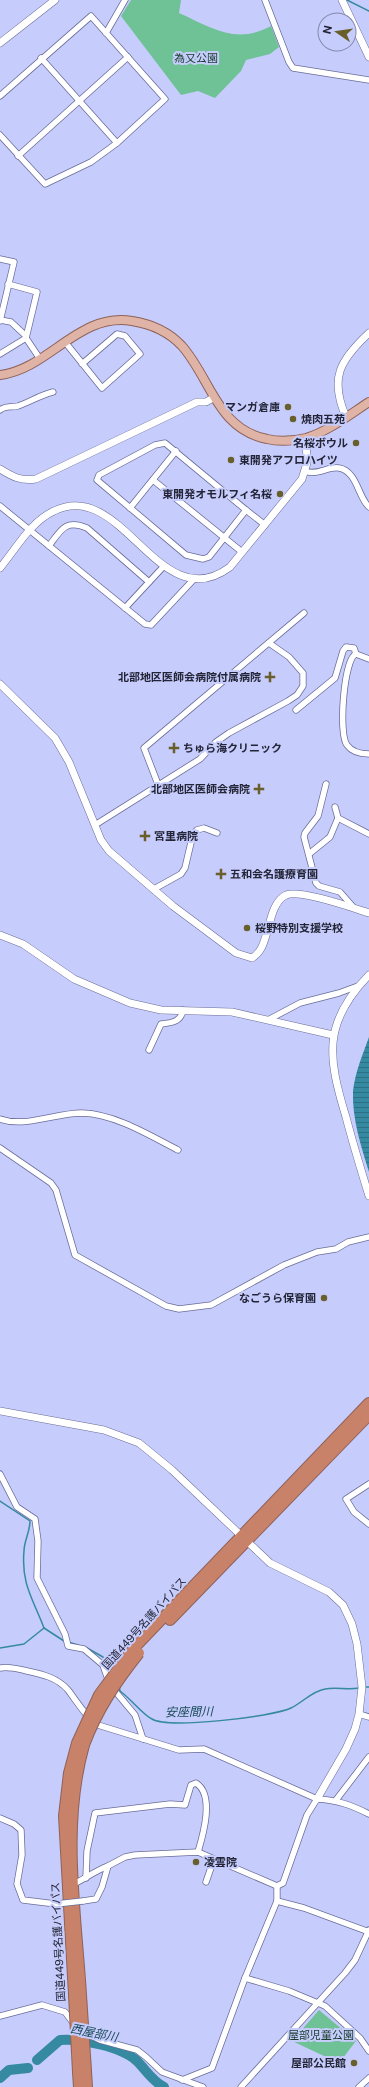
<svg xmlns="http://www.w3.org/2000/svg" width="369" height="2087" viewBox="0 0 369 2087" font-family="'Public Sans','Noto Sans JP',sans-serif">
<defs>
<pattern id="water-rules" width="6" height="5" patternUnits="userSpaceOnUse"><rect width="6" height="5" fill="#3589a1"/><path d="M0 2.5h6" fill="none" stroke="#2c7084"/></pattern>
</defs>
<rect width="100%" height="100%" fill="#c6ccfc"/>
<g fill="#6ec296">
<path d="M131,0H181L179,13C212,28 236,45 271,26L279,47L270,54L246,60L241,71L215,98L198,91L181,95L121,16Z"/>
<path d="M319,2010L356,2041L339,2063L292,2041Z"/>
</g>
<path fill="url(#water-rules)" d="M369,1037V1172C361,1146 352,1119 353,1091C355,1072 363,1054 369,1037Z"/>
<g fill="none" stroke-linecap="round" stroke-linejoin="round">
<g stroke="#3589a1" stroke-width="1.5">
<path d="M347,0L369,11"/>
<path d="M0,1501L30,1521C30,1532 24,1541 24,1551C21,1584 33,1599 44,1628"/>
<path d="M44,1628L64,1641"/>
<path d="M68,1642L78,1645"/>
<path d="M0,1648L24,1644L44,1628"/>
<path d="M87,1648L103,1657L111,1673"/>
<path d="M119,1686L120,1691C130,1698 143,1715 152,1719C168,1729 272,1717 291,1708C302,1703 312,1691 325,1689C336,1687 348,1690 359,1688"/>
<path d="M365,1687H369"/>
</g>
<g stroke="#3589a1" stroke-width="10">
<path d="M37,2060L60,2040C80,2038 122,2047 137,2061C146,2070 152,2081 164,2087"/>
<path d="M0,2078L9,2070L28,2068"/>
</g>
<defs>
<g id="street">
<path d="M265,0L289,62L293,68L369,80"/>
<path d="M106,33L125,0"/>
<path d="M41,58L117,143"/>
<path d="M0,96L91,16L165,99L117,143L91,162L45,184L0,135"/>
<path d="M18,156L128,57"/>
<path d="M0,259L14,262L0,321"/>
<path d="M0,320L11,322L26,336"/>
<path d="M26,338L40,359"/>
<path d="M65,342L102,388L140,354L125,336L117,334L82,364"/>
<path d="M0,354L26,338L37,292L8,284"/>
<path d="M0,410C6,405 11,408 18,406C30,402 40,395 53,392"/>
<path d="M165,443L246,510L209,557L203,559L186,555L97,480L99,475L155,445Z"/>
<path d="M305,471C317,476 328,466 339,468C357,471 358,497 369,507"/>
<path d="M153,480L242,552"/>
<path d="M0,506L145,624L151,625L194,579"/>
<path d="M130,508L176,451"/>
<path d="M246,510L265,525"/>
<path d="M49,546C61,530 65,519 87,528L149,582"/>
<path d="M125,608L164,566"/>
<path d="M369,659L356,654C344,658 338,734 347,745C352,752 361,754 369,754"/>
<path d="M296,710L335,678L343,651L346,647L354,648L356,654"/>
<path d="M326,784L318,816L305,833L304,837L316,883L319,886L340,892L354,908"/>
<path d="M159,787L144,748L304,613"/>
<path d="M335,807L338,818L369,834"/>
<path d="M95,825L200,759L216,742L229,733L288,701L297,695L303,686V673L289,657L269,643"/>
<path d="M309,854L330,837L338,818"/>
<path d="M154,889L181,874L185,868L193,834L197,830L204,828L217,833"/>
<path d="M268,1020L300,1003L339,993L358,986"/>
<path d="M149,1050L161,1024C171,1023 181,1022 183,1010"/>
<path d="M0,1119C26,1128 55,1113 82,1113C115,1114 149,1135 178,1150"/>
<path d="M0,1148L51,1183L56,1190L75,1255L166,1306L179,1309L211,1305L284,1265L317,1252L336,1249L348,1242L369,1237"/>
<path d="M0,1474L17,1507L35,1519L38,1541L37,1578L65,1634L68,1646L84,1649L103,1665L110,1685L135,1715L143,1739"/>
<path d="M369,1484L346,1499L354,1512L369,1524"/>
<path d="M0,1668C9,1666 18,1669 27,1671C42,1674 58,1678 68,1690C78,1703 85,1716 98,1725L179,1750L204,1749L317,1799C337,1800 351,1805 369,1814"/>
<path d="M359,1714L369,1717"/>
<path d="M336,1800L369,1757"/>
<path d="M0,1818L14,1824L21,1830L22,1855L17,1884L23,1900L56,1904"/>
<path d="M86,1878L87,1851L95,1813L170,1804L185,1805L191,1785L196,1783C215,1795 203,1835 198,1852"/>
<path d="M206,1882L214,1859"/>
<path d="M74,1884C86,1878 95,1871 108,1866"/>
<path d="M277,1886L283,1883L307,1815L317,1799"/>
<path d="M83,1901L96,1899L102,1887L108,1866L125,1857L135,1855L198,1852L277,1886"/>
<path d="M277,1901L304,1908L369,1932"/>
<path d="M245,1978L289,1991L325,2006L360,2038L369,2051"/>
<path d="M0,2016L42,2005L65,2012L74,2024"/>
<path d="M82,2031L100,2040L137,2050L146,2057L162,2072L203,2087"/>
<path d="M182,2080L212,2068L245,1978L277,1901V1886"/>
<path d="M241,2087L345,1973L355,1960L369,1930"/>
<path d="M359,2087L369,2078"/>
</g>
<g id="secondary">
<path d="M342,0L369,57"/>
<path d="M0,43L55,0"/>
<path d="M346,417C329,378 340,360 369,333"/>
<path d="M0,469C13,477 20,481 36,479L197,402H206L213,398"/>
<path d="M0,568C15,550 31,521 54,511C123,477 159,620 230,567L302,479L307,463L306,438"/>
<path d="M0,684L55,738L69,762L101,840L109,851L173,906L236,953L252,958C263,951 264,941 268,929C271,918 274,901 286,895C300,889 353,908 369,913"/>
<path d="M0,935L23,944L74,979L130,1003L161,1010L232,1012L333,1035"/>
<path d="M369,975C322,1023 328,1058 346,1117C353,1144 361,1170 369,1196"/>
<path d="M0,1411L104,1430L139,1443L172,1470L270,1563L329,1592L343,1605L352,1624L357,1644L362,1687L359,1714L355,1729L346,1749L317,1799"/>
</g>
<path id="primary" d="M0,375C49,369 79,312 132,321C151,324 168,331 182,346C211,379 217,429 267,439C279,442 293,441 306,438C329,431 349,415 369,402"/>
<g id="highway">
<path d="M170,1620L369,1415"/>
<path d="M133,1649L369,1403"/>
<path d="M74,1995L64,1816L69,1773L77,1743"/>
<path d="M81,1995C76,1912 61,1826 84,1745"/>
<path d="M86,2071L87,2087"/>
<path d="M78,2072L79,2087"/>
</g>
</defs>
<use href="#street" stroke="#696d98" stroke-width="7"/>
<use href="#secondary" stroke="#696d98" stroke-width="8"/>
<use href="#primary" stroke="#8f6158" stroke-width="10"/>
<use href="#highway" stroke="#8f6158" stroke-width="12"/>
<use href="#street" stroke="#fff" stroke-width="5.5"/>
<use href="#secondary" stroke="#fff" stroke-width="7"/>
<use href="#primary" stroke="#dfb4a6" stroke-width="8"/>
<use href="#highway" stroke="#c9826a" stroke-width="10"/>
<defs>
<path id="street-bridge" d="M56,1904L83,1901"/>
<g id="highway-bridge">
<path d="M77,1743L99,1695L133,1649"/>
<path d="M84,1745C97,1710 116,1682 139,1653"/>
<path d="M74,1995L78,2072"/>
<path d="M81,1995L86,2071"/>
</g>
</defs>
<use href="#street-bridge" stroke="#696d98" stroke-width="7" stroke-linecap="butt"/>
<use href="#highway-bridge" stroke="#8f6158" stroke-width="12" stroke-linecap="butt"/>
<use href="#street-bridge" stroke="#fff" stroke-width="5.5"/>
<use href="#highway-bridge" stroke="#c9826a" stroke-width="10"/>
</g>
<g fill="#685f2b" stroke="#c6ccfc" stroke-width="1.5">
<circle cx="288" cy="407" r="4"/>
<circle cx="293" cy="419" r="4"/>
<circle cx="356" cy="443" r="4"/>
<circle cx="231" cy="460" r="4"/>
<circle cx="280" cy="494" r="4"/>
<path d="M268 671h4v4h4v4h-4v4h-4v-4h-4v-4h4z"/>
<path d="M172 742h4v4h4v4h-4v4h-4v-4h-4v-4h4z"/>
<path d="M257 783h4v4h4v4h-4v4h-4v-4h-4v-4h4z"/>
<path d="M143 830h4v4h4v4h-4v4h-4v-4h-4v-4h4z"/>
<path d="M219 868h4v4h4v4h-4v4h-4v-4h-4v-4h4z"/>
<circle cx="247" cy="928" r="4"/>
<circle cx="324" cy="1298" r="4"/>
<circle cx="196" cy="1862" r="4"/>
<circle cx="354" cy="2063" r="4"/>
</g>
<g text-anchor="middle" stroke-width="4" stroke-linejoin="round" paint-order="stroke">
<g font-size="11" fill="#163c29" stroke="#c6ccfc">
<text x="196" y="62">為又公園</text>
<text x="321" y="2039">屋部児童公園</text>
</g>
<g font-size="11" font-weight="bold" fill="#232537" stroke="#c6ccfc" text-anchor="end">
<text x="280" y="411">マンガ倉庫</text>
<text x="301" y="423" text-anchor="start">焼肉五苑</text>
<text x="348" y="447">名桜ボウル</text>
<text x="239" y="464" text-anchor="start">東開発アフロハイツ</text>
<text x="272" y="498">東開発オモルフィ名桜</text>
<text x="261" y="681">北部地区医師会病院付属病院</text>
<text x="183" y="752" text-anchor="start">ちゅら海クリニック</text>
<text x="250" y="793">北部地区医師会病院</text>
<text x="154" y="840" text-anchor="start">宮里病院</text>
<text x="230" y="878" text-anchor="start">五和会名護療育園</text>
<text x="255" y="932" text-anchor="start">桜野特別支援学校</text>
<text x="316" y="1302">なごうら保育園</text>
<text x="204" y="1866" text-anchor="start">凌雲院</text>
<text x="346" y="2067">屋部公民館</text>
</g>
<g font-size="11" fill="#232537" stroke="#c6ccfc">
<text transform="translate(144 1623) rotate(-48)" y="4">国道449号名護バイパス</text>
<text transform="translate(58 1942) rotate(-93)" y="4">国道449号名護バイパス</text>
</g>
<g font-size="12" font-style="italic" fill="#194957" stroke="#c6ccfc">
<text transform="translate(189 1712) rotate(-1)" y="4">安座間川</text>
<text transform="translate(94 2033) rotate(11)" y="4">西屋部川</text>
</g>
</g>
<g transform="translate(337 32) rotate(283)"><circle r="19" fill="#c6ccfc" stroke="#8589ad"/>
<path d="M0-3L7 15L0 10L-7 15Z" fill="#685f2b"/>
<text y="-6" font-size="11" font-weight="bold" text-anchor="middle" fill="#232537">N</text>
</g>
</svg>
